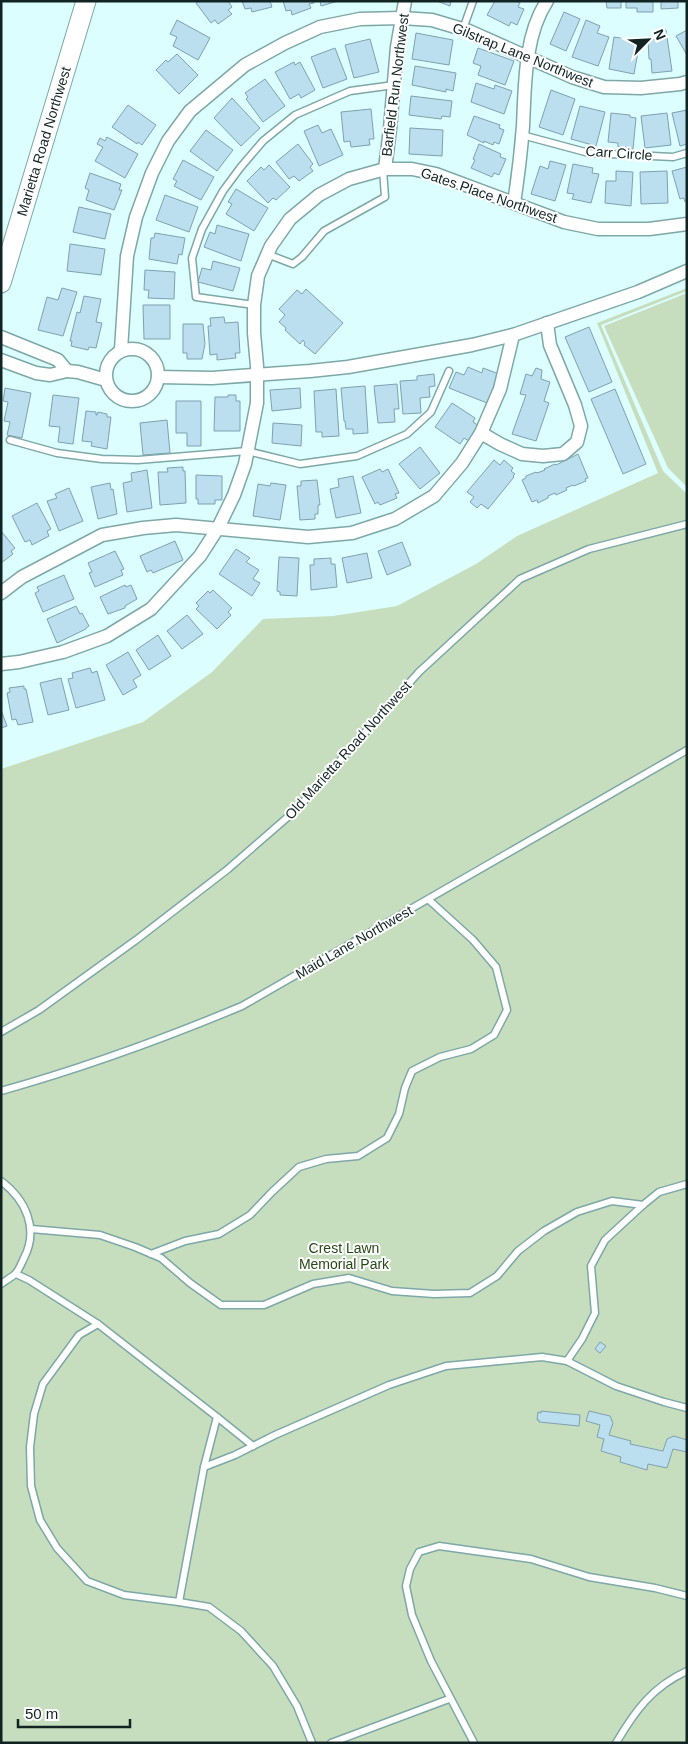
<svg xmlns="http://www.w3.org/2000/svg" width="688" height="1744" viewBox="0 0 688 1744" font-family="Arial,sans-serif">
<rect width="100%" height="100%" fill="#ddfeff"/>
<g fill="#c7debe">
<path d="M687,288V291L601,325L663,471L687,494V1743H1V769L143,722L212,672L263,619L333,616L397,606L476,564L517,536L658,473L597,323Z"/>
<path d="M687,293V487L668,468L604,326Z"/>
</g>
<g fill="#bbdfef" stroke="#7fa0b0">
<path d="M199,1H228L232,7L228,10L232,14L218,24L215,20L211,23L196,3Z"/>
<path d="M242,1H270L272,7L252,12L251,8L245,9Z"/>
<path d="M283,1H314V3L309,4L311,8L292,15L291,10L286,11Z"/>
<path d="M320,1H338L321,6Z"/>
<path d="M437,1H451L450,6Z"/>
<path d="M495,1H516L520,3L518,7L524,9L517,25L511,22L509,26L487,15Z"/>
<path d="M593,1H621V8H607L606,1Z"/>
<path d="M626,1H653V12H637V8H626Z"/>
<path d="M661,1H678V8L661,9Z"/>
<path d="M564,12L580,19L566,51L550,44Z"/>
<path d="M177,20L210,38L198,60L173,46L177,37L170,34Z"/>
<path d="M586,20L600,26L597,33L609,37L598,66L572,57Z"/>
<path d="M666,30L672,71L652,73L651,59H649L648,40L656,39L655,32Z"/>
<path d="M687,30V55L676,36Z"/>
<path d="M416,33L453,40L449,65L412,59Z"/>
<path d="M614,37L640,41L634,74L609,69Z"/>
<path d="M370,39L379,72L354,78L345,45Z"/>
<path d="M335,48L347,79L323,88L311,57Z"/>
<path d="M478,48L514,61L505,85L478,75L481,66L473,63Z"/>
<path d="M177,54L198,75L179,94L156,70L166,60L168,62Z"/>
<path d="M294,62L295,65L300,62L315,90L301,98L299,94L290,99L275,72Z"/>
<path d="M415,66L456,73L453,91L446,89V92L412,85Z"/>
<path d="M265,79L285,106L263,122L246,99L248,97L245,93Z"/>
<path d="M476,83L494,89L495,85L512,91L504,114L471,102Z"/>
<path d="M551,90L575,99L563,135L539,127Z"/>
<path d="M411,96L452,101L450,117L442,116L441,119L409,115Z"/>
<path d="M232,98L260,128L241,146L214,118Z"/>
<path d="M128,105L156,125L142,145L138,142L137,144L112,127Z"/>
<path d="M580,106L605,112L596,146L571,139Z"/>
<path d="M371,109L374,139H369L370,145L351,147L350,141L344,142L341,112Z"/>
<path d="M687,110V144L680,146L672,113Z"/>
<path d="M611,113L630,115V117L636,118L633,149L618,147V143L608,142Z"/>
<path d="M667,113L671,145L645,148L641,116Z"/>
<path d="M474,116L500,125L499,128L504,130L499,144L494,142L493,145L484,141V143L467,135Z"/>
<path d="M318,125L322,133L331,129L343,155L319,166L304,131Z"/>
<path d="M410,128L443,130L442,156L409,154Z"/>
<path d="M206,130L233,150L217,171L190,151Z"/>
<path d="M107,137L138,154L125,178L95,161L103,147L97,144L100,138L105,141Z"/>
<path d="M298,144L313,164L310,167L313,171L299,181L294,176L289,179L276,162Z"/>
<path d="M479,144L501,154L500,157L506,159L499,175L494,173L492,177L471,168L475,160L473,159Z"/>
<path d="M183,160L214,177L201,200L174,186L177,181L173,179Z"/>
<path d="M550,161L566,165L555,201L531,194L540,166L548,169Z"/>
<path d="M573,164L593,168L592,173L599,174L591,203L572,199L574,194L567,193Z"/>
<path d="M269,165L290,187L276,200L273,198L268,203L247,181L261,167L264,170Z"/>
<path d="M687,167V201L685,202L684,198L680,199L672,171Z"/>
<path d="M616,171L633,172L631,206L605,203L606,181H616Z"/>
<path d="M667,171L668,203L641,204L640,172Z"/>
<path d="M90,173L121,184L119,190H122L114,210L86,200L89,190L85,188Z"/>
<path d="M236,189L268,208L254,231L226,214L232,204L228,202Z"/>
<path d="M165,195L198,207L189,232L156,220Z"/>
<path d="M79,207L111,214L105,239L73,232Z"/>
<path d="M217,225L249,234L241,261L204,247L210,232L215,234Z"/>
<path d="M155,233L185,238L182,255L179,254L177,264L149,259L151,238H154Z"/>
<path d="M70,244L105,249L101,275L67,271Z"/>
<path d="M213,261L240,268L233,291L198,282L202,268L211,270Z"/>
<path d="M145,270L175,272L174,299L148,298L149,290H144Z"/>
<path d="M62,288L77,292L63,336L38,330L47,297L58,300Z"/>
<path d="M306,289L343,323L315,354L304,345L305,343L303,340L300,344L285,330L286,328L279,322L285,315L279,309L297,290L302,294Z"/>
<path d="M84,296L101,299L96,322L102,323L96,348L89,347L88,350L71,346L72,341H70L77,312L80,313Z"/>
<path d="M143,305H170V339H144Z"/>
<path d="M224,317L225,323L238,322L240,353H235L236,358L217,360V354L210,355L208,326H211L210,318Z"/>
<path d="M183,324H203L205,344L202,359H187V353H183Z"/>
<path d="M589,327L612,382L589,392L565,337Z"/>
<path d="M468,367L482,373L483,368L499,374L487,403L449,388L456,372L464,375Z"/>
<path d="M536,368L542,370L541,379L550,382L544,401L549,403L536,441L512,434L526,395L520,394L526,374L532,376Z"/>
<path d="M434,374L435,386L429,387L430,397L420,398L421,413L403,414L400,381L417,380V376Z"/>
<path d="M397,384L399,409H394L395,422L378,423L374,386Z"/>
<path d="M365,386L368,433L353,434V429H346L345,421H344L341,388Z"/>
<path d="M5,388L31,393L22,438L7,435L10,422L4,421L8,402L3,401Z"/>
<path d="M300,388L301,408L272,411L270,390Z"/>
<path d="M336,389L339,436L322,437V432H316L314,391Z"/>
<path d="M615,389L646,464L623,474L591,399Z"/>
<path d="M53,395L79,398L73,444L58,442L60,427L49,426Z"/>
<path d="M228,395H236V401H240V431H214L215,397H228Z"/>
<path d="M176,401H201V446H187V433H176Z"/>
<path d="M452,403L475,418L473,422L479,426L469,441L464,438L460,444L435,427Z"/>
<path d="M86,411L96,412V415H97L98,412L107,414V417H111L107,449L91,446L92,442L82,441Z"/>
<path d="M167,420L170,453L143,455L140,423Z"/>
<path d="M273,423L302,425L301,446L272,443Z"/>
<path d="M420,447L440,473L420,489L399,464Z"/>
<path d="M578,454L588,478L585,479L586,481L574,486L573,485L566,488L567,490L556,495L555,493L548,496V498L538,503L537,500L532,502L522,480L526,478V476L536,472L537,473L545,470L544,469L555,464L556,465Z"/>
<path d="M494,460L500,465L504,460L513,468L511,471L515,474L513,476L514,477L488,509L481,504L477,508L470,502L474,497L467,492Z"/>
<path d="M183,467V471H185L186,503L160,505L158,472H168L167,468Z"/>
<path d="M380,469L382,472L388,469L399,493L395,494L397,498L380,505L378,502L375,504L362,477Z"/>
<path d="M147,470L152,508L127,512L123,483L132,481L131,473Z"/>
<path d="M196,475L222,476V500H215V504H198V499H196Z"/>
<path d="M353,476L361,513L336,518L330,489L339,487L338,479Z"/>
<path d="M317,480L320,505H318V514H315V519L300,520L297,486H301V481Z"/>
<path d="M110,483L111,490L113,489L117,514L98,519L91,487Z"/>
<path d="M271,483L286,485L280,520L253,516L258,484L270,486Z"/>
<path d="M69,488L83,521L59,531L47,501L57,498L55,494Z"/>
<path d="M37,503L51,529L47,531L49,536L32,545L30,540L25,542L12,516Z"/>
<path d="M1,531L15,548L11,551L13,554L1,563Z"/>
<path d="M175,541L183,560L153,573L151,570L147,572L140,556Z"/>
<path d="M402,542L411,565L387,575L378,551Z"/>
<path d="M236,549L250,558L246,562L259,570L253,579L260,583L252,596L219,574Z"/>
<path d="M115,551L124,569L121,570L123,575L95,587L89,573L92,572L88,563Z"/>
<path d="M367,553L372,578L347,583L342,558Z"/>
<path d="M279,557L299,558L297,596L280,595V592L277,591Z"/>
<path d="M331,558V564H335L337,587L311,590L310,565H314V559Z"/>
<path d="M64,575L74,599L43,612L35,593L39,591L37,587Z"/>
<path d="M125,585L126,587L131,585L137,599L125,606V608L108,614L100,597Z"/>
<path d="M213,590L232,608L228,612L231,615L217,629L196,609L199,606L196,603L208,591L210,593Z"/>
<path d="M76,606L80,614L82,613L89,626L86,628V629L57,643L47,619Z"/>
<path d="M187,615L203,634L182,649L167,631Z"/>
<path d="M158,635L171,656L149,670L136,650Z"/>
<path d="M128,652L141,675L133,680L137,687L123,695L106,665Z"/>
<path d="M90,668L92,673L97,671L105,700L76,708L68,679L73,678L72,673Z"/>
<path d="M61,678L69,710L48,715L40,683Z"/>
<path d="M24,686V689H26L33,722L18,725L16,719L12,720L7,693L10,692L9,688Z"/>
<path d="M1,710L7,726L1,728Z"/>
<path d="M600,1342L606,1346L600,1353L595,1349Z"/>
<path d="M541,1411L580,1415L579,1426L539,1422V1420H537L538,1412L541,1413Z"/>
<path d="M589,1411L610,1416L613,1423L609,1435L631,1441L630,1444L663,1451L667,1439L674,1436L687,1440V1452L673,1449L667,1468L648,1464L647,1470L620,1462L621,1457L601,1451L604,1439L597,1437L600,1425L586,1421Z"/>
</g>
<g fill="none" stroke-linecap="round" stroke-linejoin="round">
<defs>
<g id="service">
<path d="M463,29L473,1"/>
<path d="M522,135L589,153L673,157L687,153"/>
<path d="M267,254L293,264L302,257L324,231L385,197L383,170"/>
<path d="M254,305L196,297L192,258L202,229L223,191L240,168L263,141L295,115L350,91L394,85"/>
<path d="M10,440L57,453L102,459L138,460L247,451L300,464L357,456L407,434L431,412L449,371"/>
<path d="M1,1032L39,1010L136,940L228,869L297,809L419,672L520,579L589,549L687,524"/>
<path d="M1,1091C83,1068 163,1039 242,1006L687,750"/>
<path d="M1,1181C26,1200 39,1229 24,1258C21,1264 19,1271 14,1275C10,1278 5,1281 1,1284"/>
<path d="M31,1229L100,1235L135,1247L161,1258L190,1283L221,1305H264L313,1284L349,1278L392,1291L434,1294L470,1293L497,1276L518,1251L544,1231L577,1212L612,1201L643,1205"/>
<path d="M151,1254L185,1241L219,1234L250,1215L272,1192L299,1167L326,1159L358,1156L387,1138L399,1114L405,1088L412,1071L440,1057L471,1049L494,1035L507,1010L496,967L473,940L429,900"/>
<path d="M16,1274L29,1280L98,1324L217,1417L204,1467L179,1602"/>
<path d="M98,1324L79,1335L43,1384L34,1414L30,1447L31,1486L40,1520L57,1548L87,1581L124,1595L179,1602L209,1607L241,1631L273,1666L297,1706L312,1743"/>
<path d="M567,1361L582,1339L595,1313L591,1266L605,1240L643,1205L659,1192L687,1184"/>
<path d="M217,1417L253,1446"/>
<path d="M204,1467L235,1455L275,1435L389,1385L446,1366L542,1357L567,1361L616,1386L664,1402L687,1408"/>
<path d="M331,1743L449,1699"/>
<path d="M474,1743L431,1661L412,1615L406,1586L410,1569L419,1552L439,1546L531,1559L589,1577L655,1588L687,1596"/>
<path d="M616,1743C635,1711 652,1687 687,1671"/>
</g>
<g id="minor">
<path d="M385,169L390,129L397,47L405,1"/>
<path d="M514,203C518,177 521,152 523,126C525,86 524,36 547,1"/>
<path d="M1,337L58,360L67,371L50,375L36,373L1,360"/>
<circle cx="132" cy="375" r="26"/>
<path d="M121,350L127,256L136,217L152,173L168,141L190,111L245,65L285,43L320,27L360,19L402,18L432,20L469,31L572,77L604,87L641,88L680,84L687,82"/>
<path d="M67,371L78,372L106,380"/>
<path d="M158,377L212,378L310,371L348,367L472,345L513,335L638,292L687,271"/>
<path d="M481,433L500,444L522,454L543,456L563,454L577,442L581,426L575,405L550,345L547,323"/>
<path d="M1,593L22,577L102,535L143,528L176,525L308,537L352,533L395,519L434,496L462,463L481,433L500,389L513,335"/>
<path d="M1,664L19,662L63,652L107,636L151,609L200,556L218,528L234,495L245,464L257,403V366L254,333V305L258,276L271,246L290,219L319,195L349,179L385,169H412L436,174L564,222L598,229H649L687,224"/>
</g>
<g id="secondary">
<path id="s1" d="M1,283L86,1"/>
</g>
</defs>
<use href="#service" stroke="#7ea7a7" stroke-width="9"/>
<use href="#minor" stroke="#7ea7a7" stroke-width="15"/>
<use href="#secondary" stroke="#7ea7a7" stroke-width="21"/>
<use href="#service" stroke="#fff" stroke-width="6"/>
<use href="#minor" stroke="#fff" stroke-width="12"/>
<use href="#secondary" stroke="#fff" stroke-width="19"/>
</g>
<g text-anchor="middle" stroke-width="4" stroke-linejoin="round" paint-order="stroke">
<g font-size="14" fill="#122323" stroke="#fff">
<text transform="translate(523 55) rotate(22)" y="5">Gilstrap Lane Northwest</text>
<text transform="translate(395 85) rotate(-83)" y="5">Barfield Run Northwest</text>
<text dy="5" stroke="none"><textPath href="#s1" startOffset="148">Marietta Road Northwest</textPath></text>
<text transform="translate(619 153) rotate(4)" y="5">Carr Circle</text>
<text transform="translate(489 195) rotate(19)" y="5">Gates Place Northwest</text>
<text transform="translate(348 750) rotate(-48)" y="5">Old Marietta Road Northwest</text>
<text transform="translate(354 942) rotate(-30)" y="5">Maid Lane Northwest</text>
</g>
<g font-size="14" fill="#274817" stroke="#fff">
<text x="344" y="1253">Crest Lawn<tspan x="344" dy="16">Memorial Park</tspan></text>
</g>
</g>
<rect width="688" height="1744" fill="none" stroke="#122323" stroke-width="5"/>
<g transform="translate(648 40) rotate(66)" stroke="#ffffff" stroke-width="4" paint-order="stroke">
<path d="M0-4L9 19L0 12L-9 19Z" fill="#122323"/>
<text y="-8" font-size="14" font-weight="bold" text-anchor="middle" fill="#122323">N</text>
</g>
<path d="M18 1719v8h112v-8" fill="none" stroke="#122323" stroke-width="2.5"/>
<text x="25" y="1719" font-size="15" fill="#122323" stroke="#ffffff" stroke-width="4" paint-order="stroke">50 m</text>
</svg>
